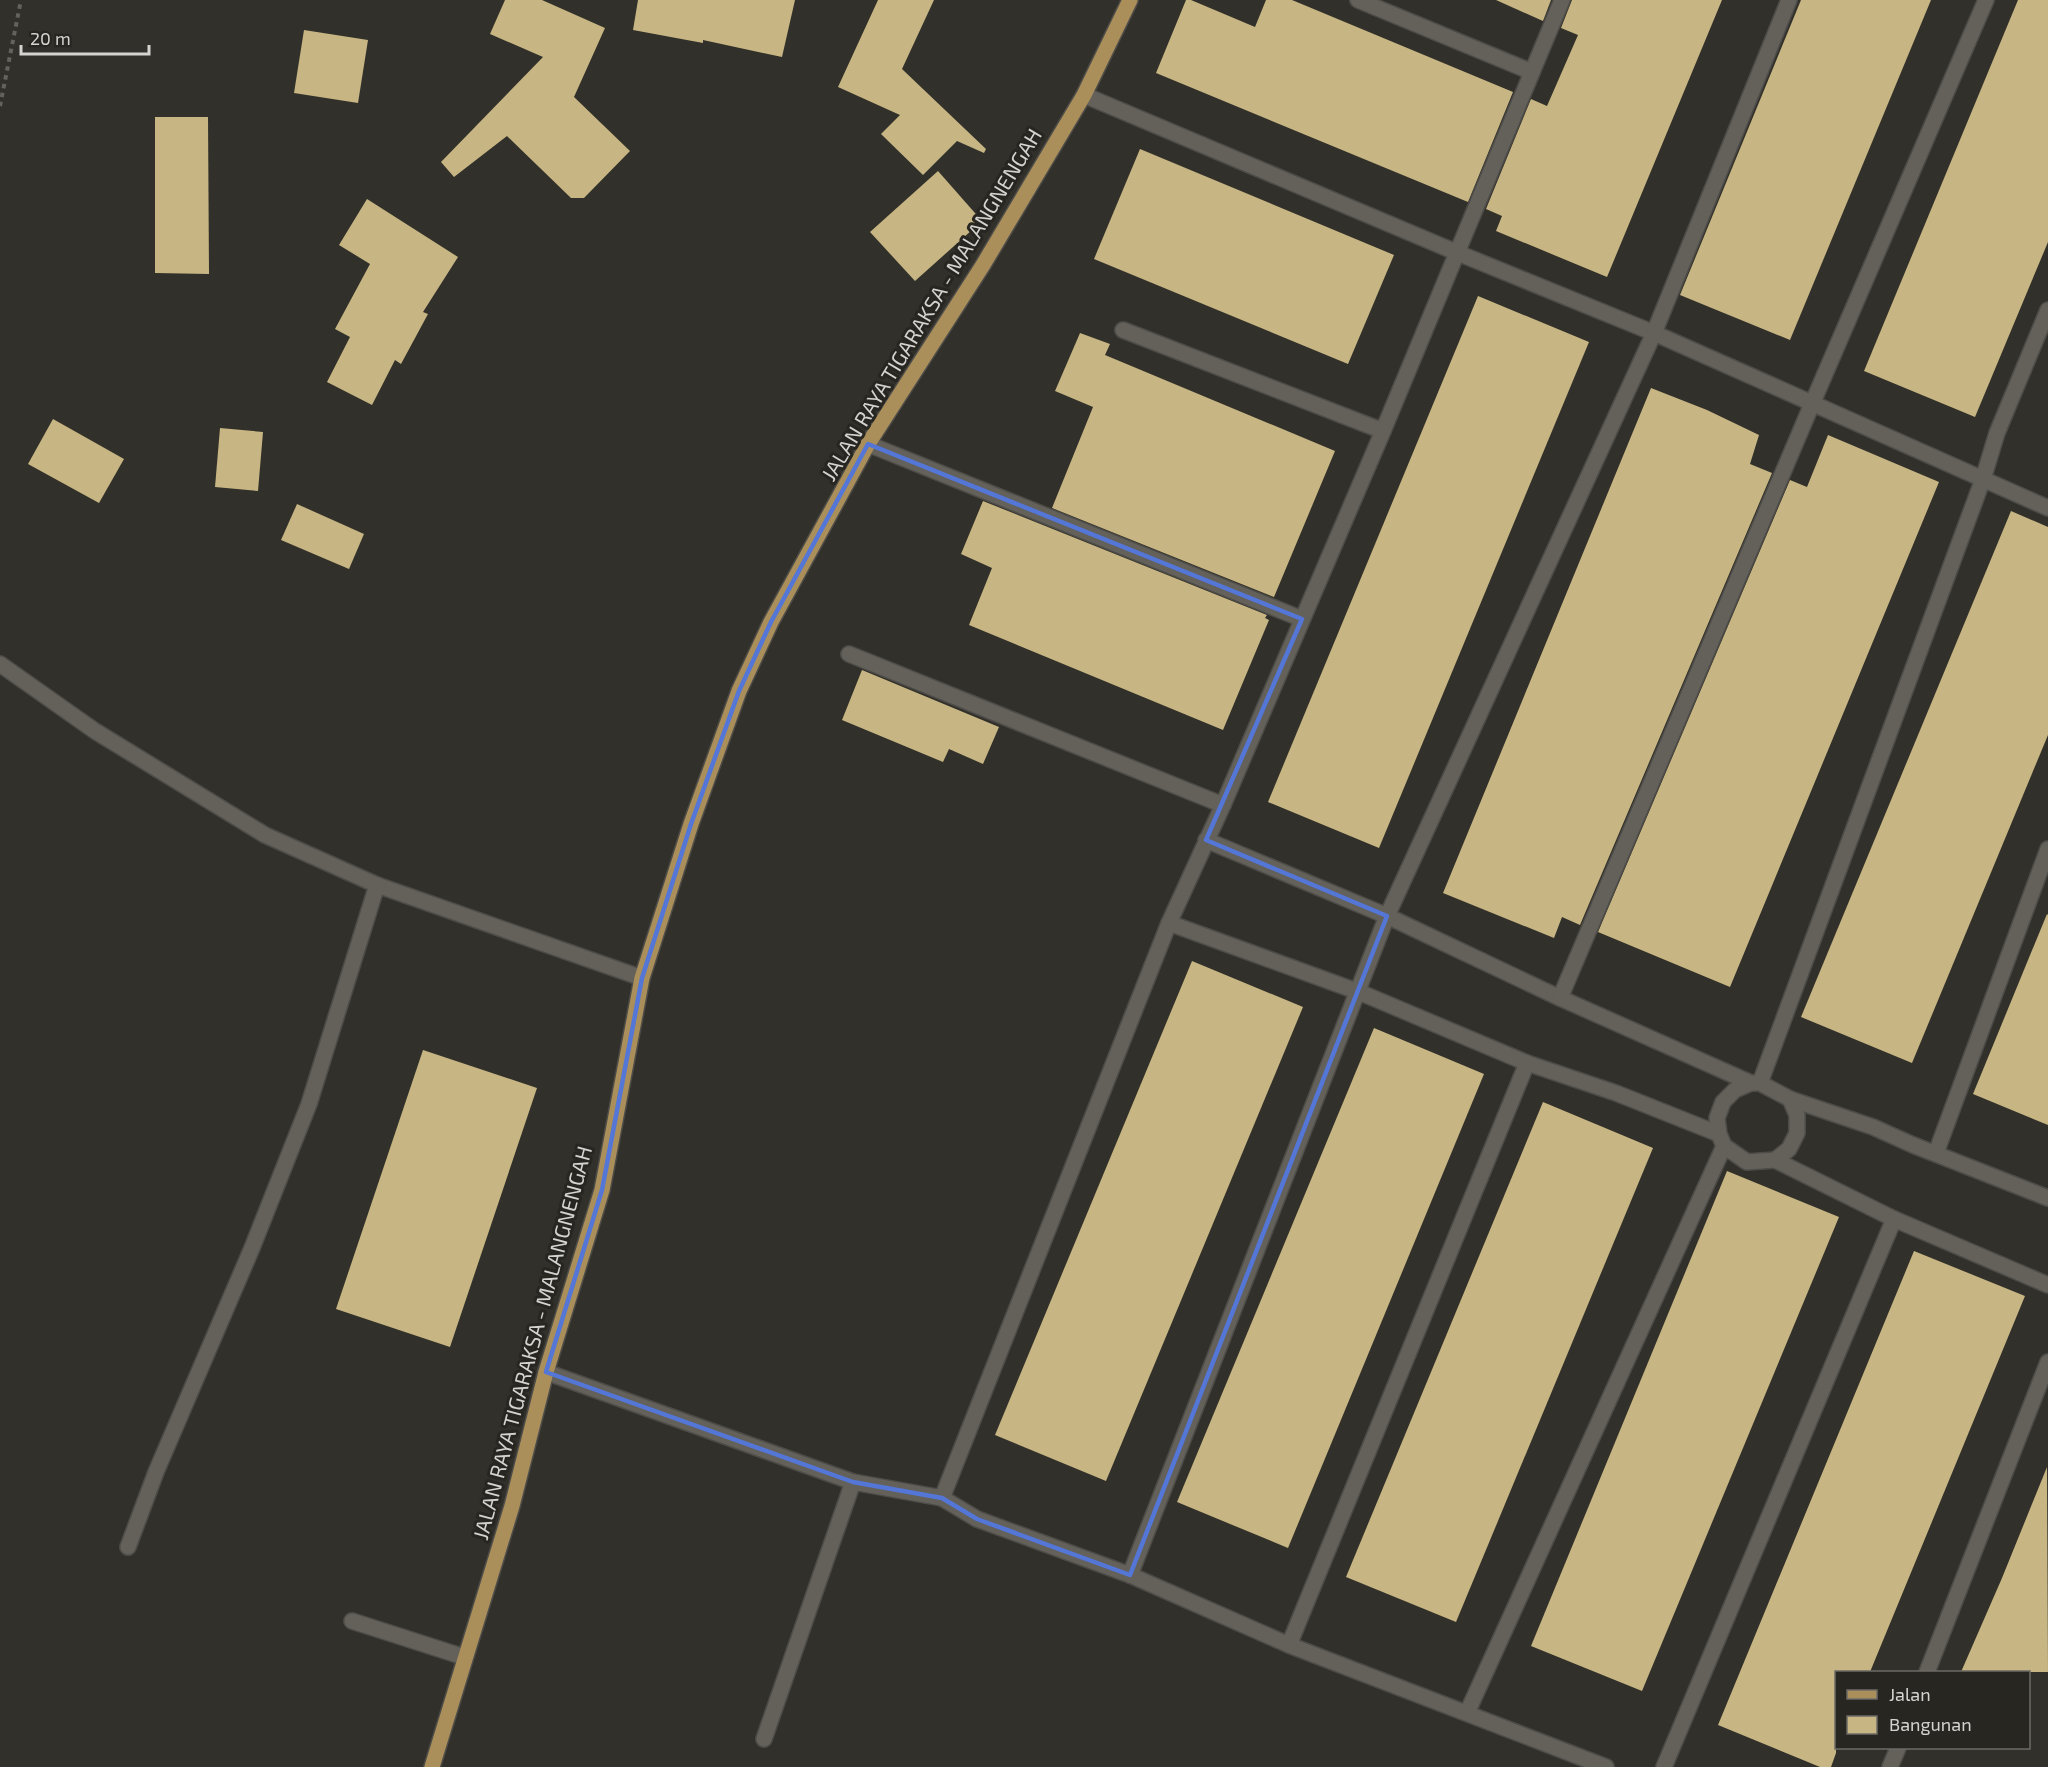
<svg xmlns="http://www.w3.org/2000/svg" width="2048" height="1767" viewBox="0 0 2048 1767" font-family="'Exo 2',sans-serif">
<rect width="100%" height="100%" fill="#32302a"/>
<g fill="#c7b683">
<path d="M505,0H542L605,28L574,97L630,151L584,198H571L507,136L454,177L441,162L543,57L490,34Z"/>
<path d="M638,0H795L782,57L703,40V43L633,30Z"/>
<path d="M878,0H934L902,69L986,149L984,153L957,141L923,175L881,134L900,115L838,87Z"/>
<path d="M1186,0H1191L1255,27L1266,0H1292L1513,92L1468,202L1156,73Z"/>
<path d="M1496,0H1551L1543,21Z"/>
<path d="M1572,0H1722L1607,277L1496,231L1502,216L1486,209L1531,99L1547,106L1578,35L1561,28Z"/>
<path d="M1801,0H1931L1790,340L1680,295Z"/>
<path d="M2018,0H2048V242L1975,417L1864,371Z"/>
<path d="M304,30L368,40L358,103L294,93Z"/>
<path d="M155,117H208L209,274L155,273Z"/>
<path d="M1140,149L1394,255L1348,364L1094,259Z"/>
<path d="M938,171L982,221L915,281L870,232Z"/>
<path d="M367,199L458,257L423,312L428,314L401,364L395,360L372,405L327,382L350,337L335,329L370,264L339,245Z"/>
<path d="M1478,296L1589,342L1379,848L1268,802Z"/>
<path d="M1080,333L1110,344L1105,355L1335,451L1274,597L1052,508L1093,407L1055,391Z"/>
<path d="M1651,388L1707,410L1759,435L1750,464L1772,473L1580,925L1562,917L1554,938L1443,893Z"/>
<path d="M53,419L124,459L99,503L28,464Z"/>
<path d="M220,428L263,432L258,491L215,487Z"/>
<path d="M1828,435L1939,482L1730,987L1598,932L1790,480L1807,487Z"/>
<path d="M983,501L1267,615L1265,618L1269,620L1223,730L969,625L992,568L961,554Z"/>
<path d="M297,504L364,534L349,569L281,540Z"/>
<path d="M2011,511L2048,527V735L1912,1063L1801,1017Z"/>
<path d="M862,670L999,727L983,764L949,749L943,762L842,720Z"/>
<path d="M2047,914L2048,915V1125L1973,1094Z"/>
<path d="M1192,961L1303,1007L1106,1481L995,1435Z"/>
<path d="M1374,1028L1484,1074L1288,1548L1177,1502Z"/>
<path d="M423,1050L537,1088L450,1347L336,1309Z"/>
<path d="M1543,1102L1653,1148L1456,1622L1346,1577Z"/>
<path d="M1727,1171L1839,1217L1642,1691L1531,1646Z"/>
<path d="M1914,1251L2025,1296L1870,1672H1836V1753L1831,1767H1820L1718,1725Z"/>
<path d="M2047,1467L2048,1672H1961L2002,1578Z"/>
</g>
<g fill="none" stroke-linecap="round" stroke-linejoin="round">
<defs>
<g id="minor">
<path d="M1358,0L1532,72"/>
<path d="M1562,0L1383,431L1223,805L1169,923L942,1498L977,1519L1130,1575L1289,1645L1606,1767"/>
<path d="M1084,95L1458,253L1654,333L2048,508"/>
<path d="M1123,330L1383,431"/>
<path d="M868,444L1302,619"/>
<path d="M849,654L1223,805"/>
<path d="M0,664L95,731L265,835L377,885L642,978"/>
<path d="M1206,840L1387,916L1560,998L1751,1083"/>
<path d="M1169,923L1359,992L1527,1063L1616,1093L1719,1134L1724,1146L1747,1162L1775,1160L1789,1149L1797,1133V1115L1790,1099L1760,1083H1751L1735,1090L1723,1102L1717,1118L1719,1134"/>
<path d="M1560,998L1812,404L1986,0"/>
<path d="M1760,1083L1983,479L1997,433L2048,310"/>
<path d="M1790,1099L1873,1127L1913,1145L2048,1198"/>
<path d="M1936,1153L2048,849"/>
<path d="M1775,1160L1894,1219L2048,1285"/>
<path d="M546,1372L853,1482L942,1498"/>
<path d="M128,1547L156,1472L252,1248L309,1104L377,885"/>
<path d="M1130,1575L1387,916L1654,333L1789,0"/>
<path d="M352,1621L464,1657"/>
<path d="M1289,1645L1527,1063"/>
<path d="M1927,1672L2048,1362"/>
<path d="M1467,1713L1724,1146"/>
<path d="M764,1739L853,1482"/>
<path d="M1664,1767L1894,1219"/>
<path d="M1890,1767L1898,1748"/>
</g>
<path id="primary" d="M432,1767L512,1506L546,1372L602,1190L642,978L691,824L739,691L771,622L868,444L983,265L1084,95L1130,0"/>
</defs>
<use href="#minor" stroke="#4e4c48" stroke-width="18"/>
<use href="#primary" stroke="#4e4c48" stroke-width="18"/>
<path stroke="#64625d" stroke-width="4" stroke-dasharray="4.5 4.5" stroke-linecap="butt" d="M0,106L21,0"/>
<use href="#minor" stroke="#63615a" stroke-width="15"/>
<use href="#primary" stroke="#aa8f5b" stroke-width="15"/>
</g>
<path fill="none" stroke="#5476d6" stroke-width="4.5" stroke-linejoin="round" d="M868,444L1302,619L1206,840L1387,916L1130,1575L977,1519L942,1498L853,1482L546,1372L602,1190L642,978L691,824L739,691L771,622Z"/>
<g text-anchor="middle" stroke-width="6" stroke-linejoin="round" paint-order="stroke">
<g font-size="21" fill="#d5d3d0" stroke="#282621">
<text transform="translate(932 305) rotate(-59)" y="7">JALAN RAYA TIGARAKSA - MALANGNENGAH</text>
<text transform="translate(533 1343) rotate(-75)" y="7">JALAN RAYA TIGARAKSA - MALANGNENGAH</text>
</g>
</g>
<rect x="1835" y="1671" width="195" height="78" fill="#282621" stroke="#6d6b67" stroke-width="1.5"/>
<rect x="1847" y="1690" width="30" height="9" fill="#aa8f5b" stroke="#6d6b67" stroke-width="1.5"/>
<text x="1889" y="1701" font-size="18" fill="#d5d3d0">Jalan</text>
<rect x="1847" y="1716" width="30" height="18" fill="#c7b683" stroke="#6d6b67" stroke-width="1.5"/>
<text x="1889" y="1731" font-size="18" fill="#d5d3d0">Bangunan</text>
<path d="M21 45v9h128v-9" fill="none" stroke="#d5d3d0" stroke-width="3"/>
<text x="30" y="45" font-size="18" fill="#d5d3d0" stroke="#282621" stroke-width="4.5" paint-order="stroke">20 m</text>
</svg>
